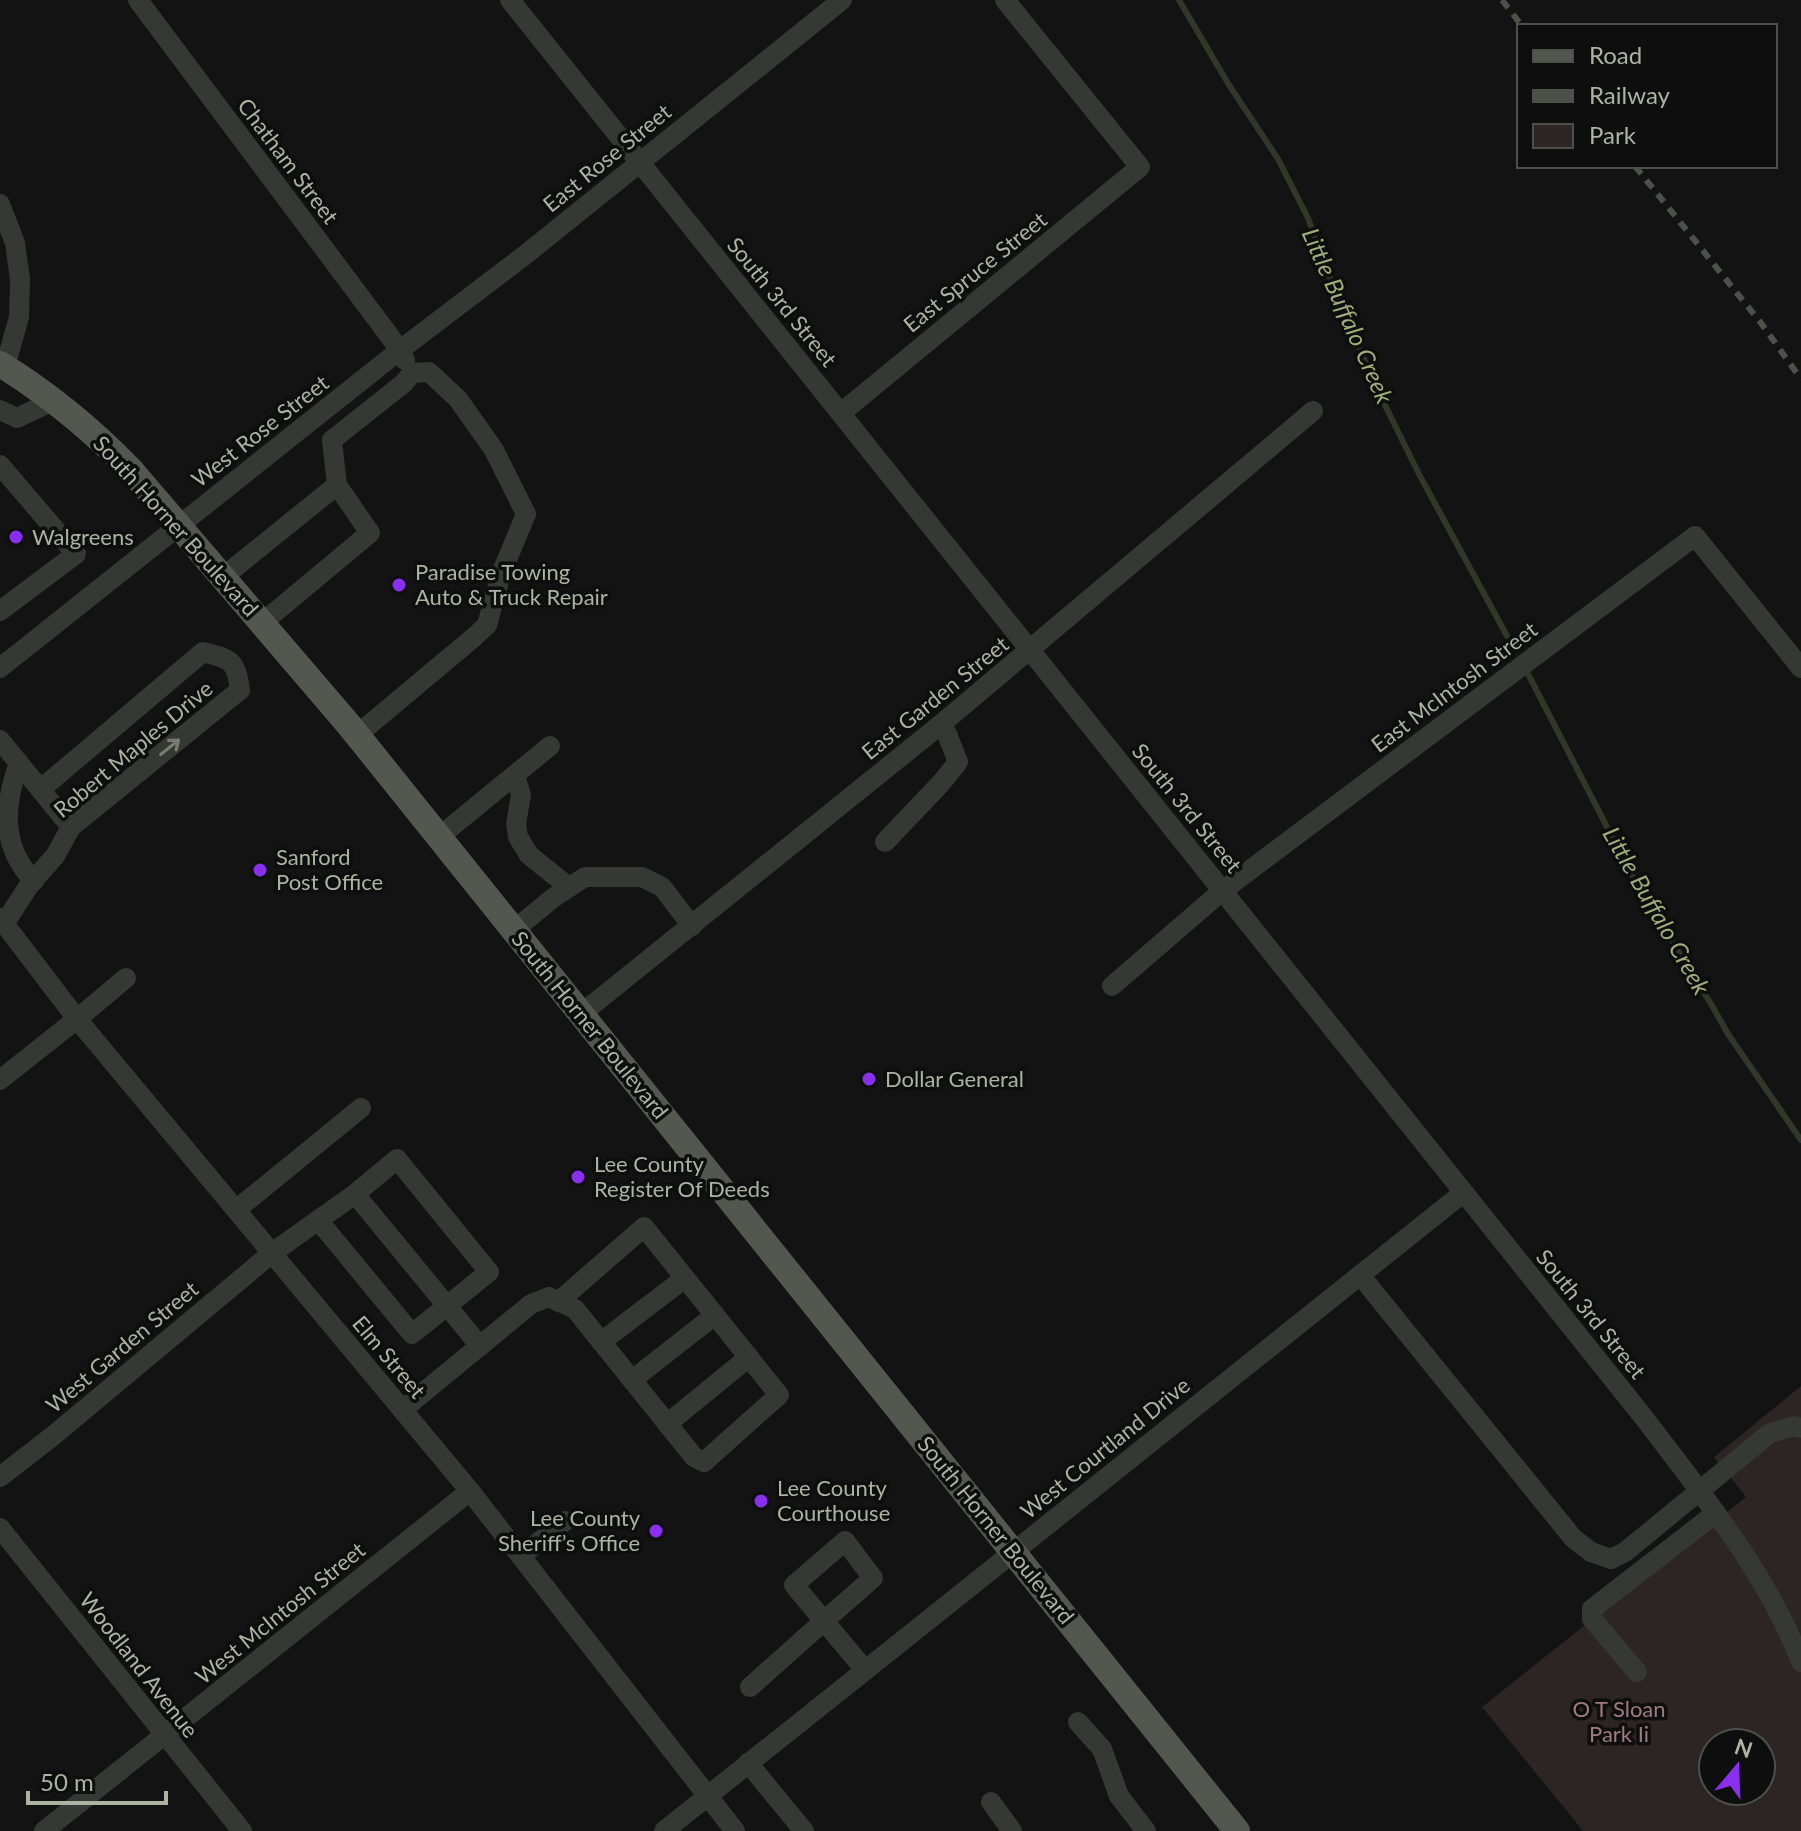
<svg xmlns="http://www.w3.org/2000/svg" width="1801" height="1831" viewBox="0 0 1801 1831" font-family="Lato,sans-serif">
<rect width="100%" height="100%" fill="#121312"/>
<path fill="#2d2424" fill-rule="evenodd" d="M1801,1386V1831H1583L1482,1707L1746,1497L1714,1457ZM1713,1743H1761V1791H1713Z"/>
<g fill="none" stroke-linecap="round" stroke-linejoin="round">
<g stroke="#333728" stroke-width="6">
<path d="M1179,0L1229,85L1278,159L1308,218L1336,294L1378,391L1420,476L1507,636"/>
<path d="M1527,672L1636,883L1711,1004L1728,1034L1801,1140"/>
</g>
<g stroke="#353833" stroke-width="20">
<path d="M138,0L400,350L405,360"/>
<path d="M510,0L1645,1419C1703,1496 1766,1571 1801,1662"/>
<path d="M0,204L15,243L20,279L19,317L5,367"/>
<path d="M0,410L17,418L55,400"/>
<path d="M841,413L1140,167L1005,0"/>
<path d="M0,465L76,554L0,611"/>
<path d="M337,485L332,440L404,383L412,373L429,372L458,399L494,450L526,514L501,574L487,625L473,638L357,735"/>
<path d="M223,577L337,485L370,533L262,623"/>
<path d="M0,668L400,350L525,255L842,0"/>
<path d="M0,740L71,827"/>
<path d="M19,763C4,805 0,846 34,881"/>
<path d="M515,775L521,795L516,824L518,837L529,855L569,887"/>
<path d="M439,837L550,746"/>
<path d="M885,842L942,782L958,762L947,734L940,725"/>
<path d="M0,918L77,1019L470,1491L735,1831"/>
<path d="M4,924L30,884L55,856L71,827L240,690C236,660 231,659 203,652L41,789"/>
<path d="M514,930L553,898L585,877H642L662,887L692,926"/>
<path d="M1112,986L1222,891L1695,536L1801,668"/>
<path d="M581,1014L940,725L1313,411"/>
<path d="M0,1080L77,1019L126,978"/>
<path d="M236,1210L361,1108"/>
<path d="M318,1220L412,1334L489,1272L397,1159L355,1194"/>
<path d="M1360,1275L1573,1538L1591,1552L1611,1559L1625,1552L1770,1433L1794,1426L1801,1428"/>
<path d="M601,1342L685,1278"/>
<path d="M632,1380L715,1315"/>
<path d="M402,1410L531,1304L549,1297L575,1309L694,1457L704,1462L779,1395L644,1227L558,1302"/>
<path d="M667,1424L749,1357"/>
<path d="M0,1477L54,1435L272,1253L355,1194L480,1346"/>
<path d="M0,1528L242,1831"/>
<path d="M845,1541L873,1578L824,1621L794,1585Z"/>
<path d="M521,1556L565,1521"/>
<path d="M1637,1672L1592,1619V1609L1716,1513"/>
<path d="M750,1687L824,1621L865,1670"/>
<path d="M1078,1722L1102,1749L1119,1796L1146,1831"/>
<path d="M748,1763L804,1831"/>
<path d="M991,1802L1012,1831"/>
<path d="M44,1831L470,1491"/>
<path d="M664,1831L1463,1193"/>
</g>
<path stroke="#52574f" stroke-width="26" d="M0,364C49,394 90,428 130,469L349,725L1237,1831"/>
<g stroke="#4d514a" stroke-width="6" stroke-dasharray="10 8" stroke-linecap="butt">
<path d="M1502,0L1522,26"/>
<path d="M1635,166L1761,323L1801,379"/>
</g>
</g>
<defs><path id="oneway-shaft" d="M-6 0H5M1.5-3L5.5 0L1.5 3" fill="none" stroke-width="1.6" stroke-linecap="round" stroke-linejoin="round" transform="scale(2)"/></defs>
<use stroke="#767c71" href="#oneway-shaft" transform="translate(170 747) rotate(-39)"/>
<g fill="#8a2eef" stroke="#0d0e0d" stroke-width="3">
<circle cx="16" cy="537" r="8"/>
<circle cx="399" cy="585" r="8"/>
<circle cx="260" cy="870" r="8"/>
<circle cx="869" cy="1079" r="8"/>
<circle cx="578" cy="1177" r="8"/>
<circle cx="761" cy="1501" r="8"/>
<circle cx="656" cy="1531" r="8"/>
</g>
<g text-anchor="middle" stroke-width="7" stroke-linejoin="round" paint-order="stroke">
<g font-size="22" fill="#abb4a3" stroke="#0d0e0d">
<text transform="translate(607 158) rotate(-39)" y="8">East Rose Street</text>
<text transform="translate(288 161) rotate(53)" y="8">Chatham Street</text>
<text transform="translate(975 272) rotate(-39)" y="8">East Spruce Street</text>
<text transform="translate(782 302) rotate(51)" y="8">South 3rd Street</text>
<text transform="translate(260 431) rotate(-38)" y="8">West Rose Street</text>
<text transform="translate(176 526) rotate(48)" y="8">South Horner Boulevard</text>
<text transform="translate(1454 687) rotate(-37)" y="8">East McIntosh Street</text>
<text transform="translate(935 698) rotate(-39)" y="8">East Garden Street</text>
<text transform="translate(133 749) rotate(-40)" y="8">Robert Maples Drive</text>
<text transform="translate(1187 808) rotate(51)" y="8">South 3rd Street</text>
<text transform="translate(590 1025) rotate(51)" y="8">South Horner Boulevard</text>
<text transform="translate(1591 1314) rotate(51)" y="8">South 3rd Street</text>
<text transform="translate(122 1347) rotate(-40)" y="8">West Garden Street</text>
<text transform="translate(389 1357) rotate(50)" y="8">Elm Street</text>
<text transform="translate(1105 1448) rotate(-39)" y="8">West Courtland Drive</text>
<text transform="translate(996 1530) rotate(51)" y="8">South Horner Boulevard</text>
<text transform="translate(280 1613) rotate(-39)" y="8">West McIntosh Street</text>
<text transform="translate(139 1665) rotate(52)" y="8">Woodland Avenue</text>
</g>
<g font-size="22" fill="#abb4a3" stroke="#0d0e0d" text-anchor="start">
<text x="32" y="545">Walgreens</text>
<text x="415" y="580">Paradise Towing<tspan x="415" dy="25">Auto &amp; Truck Repair</tspan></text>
<text x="276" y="865">Sanford<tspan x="276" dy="25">Post Office</tspan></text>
<text x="885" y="1087">Dollar General</text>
<text x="594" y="1172">Lee County<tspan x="594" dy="25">Register Of Deeds</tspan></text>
<text x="777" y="1496">Lee County<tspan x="777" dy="25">Courthouse</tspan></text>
<text x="640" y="1526" text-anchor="end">Lee County<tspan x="640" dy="25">Sheriff’s Office</tspan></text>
</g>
<g font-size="22" fill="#9f7a7f" stroke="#0d0e0d">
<text x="1619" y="1717">O T Sloan<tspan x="1619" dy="25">Park Ii</tspan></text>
</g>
<g font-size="24" font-style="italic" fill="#a0af7a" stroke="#0d0e0d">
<text transform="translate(1347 316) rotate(66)" y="8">Little Buffalo Creek</text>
<text transform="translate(1656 911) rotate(60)" y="8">Little Buffalo Creek</text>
</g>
</g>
<rect x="1517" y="24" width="260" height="144" fill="#0d0e0d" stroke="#4c5049" stroke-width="2"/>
<rect x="1533" y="50" width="40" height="12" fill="#52574f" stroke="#4c5049" stroke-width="2"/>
<text x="1589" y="64" font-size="24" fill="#abb4a3">Road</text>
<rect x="1533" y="90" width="40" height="12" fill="#4d514a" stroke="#4c5049" stroke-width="2"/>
<text x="1589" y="104" font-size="24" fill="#abb4a3">Railway</text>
<rect x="1533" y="124" width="40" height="24" fill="#2d2424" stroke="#4c5049" stroke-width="2"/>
<text x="1589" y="144" font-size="24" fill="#abb4a3">Park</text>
<g transform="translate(1737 1767) rotate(19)"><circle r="38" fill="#0d0e0d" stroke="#4c5049" stroke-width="2"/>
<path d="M0-6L14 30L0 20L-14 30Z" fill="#8a2eef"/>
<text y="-12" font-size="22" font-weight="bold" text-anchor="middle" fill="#abb4a3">N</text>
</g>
<path d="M28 1791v12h138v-12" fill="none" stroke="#abb4a3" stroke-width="4"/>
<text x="40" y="1791" font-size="24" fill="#abb4a3" stroke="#0d0e0d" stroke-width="6" paint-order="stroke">50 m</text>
</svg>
